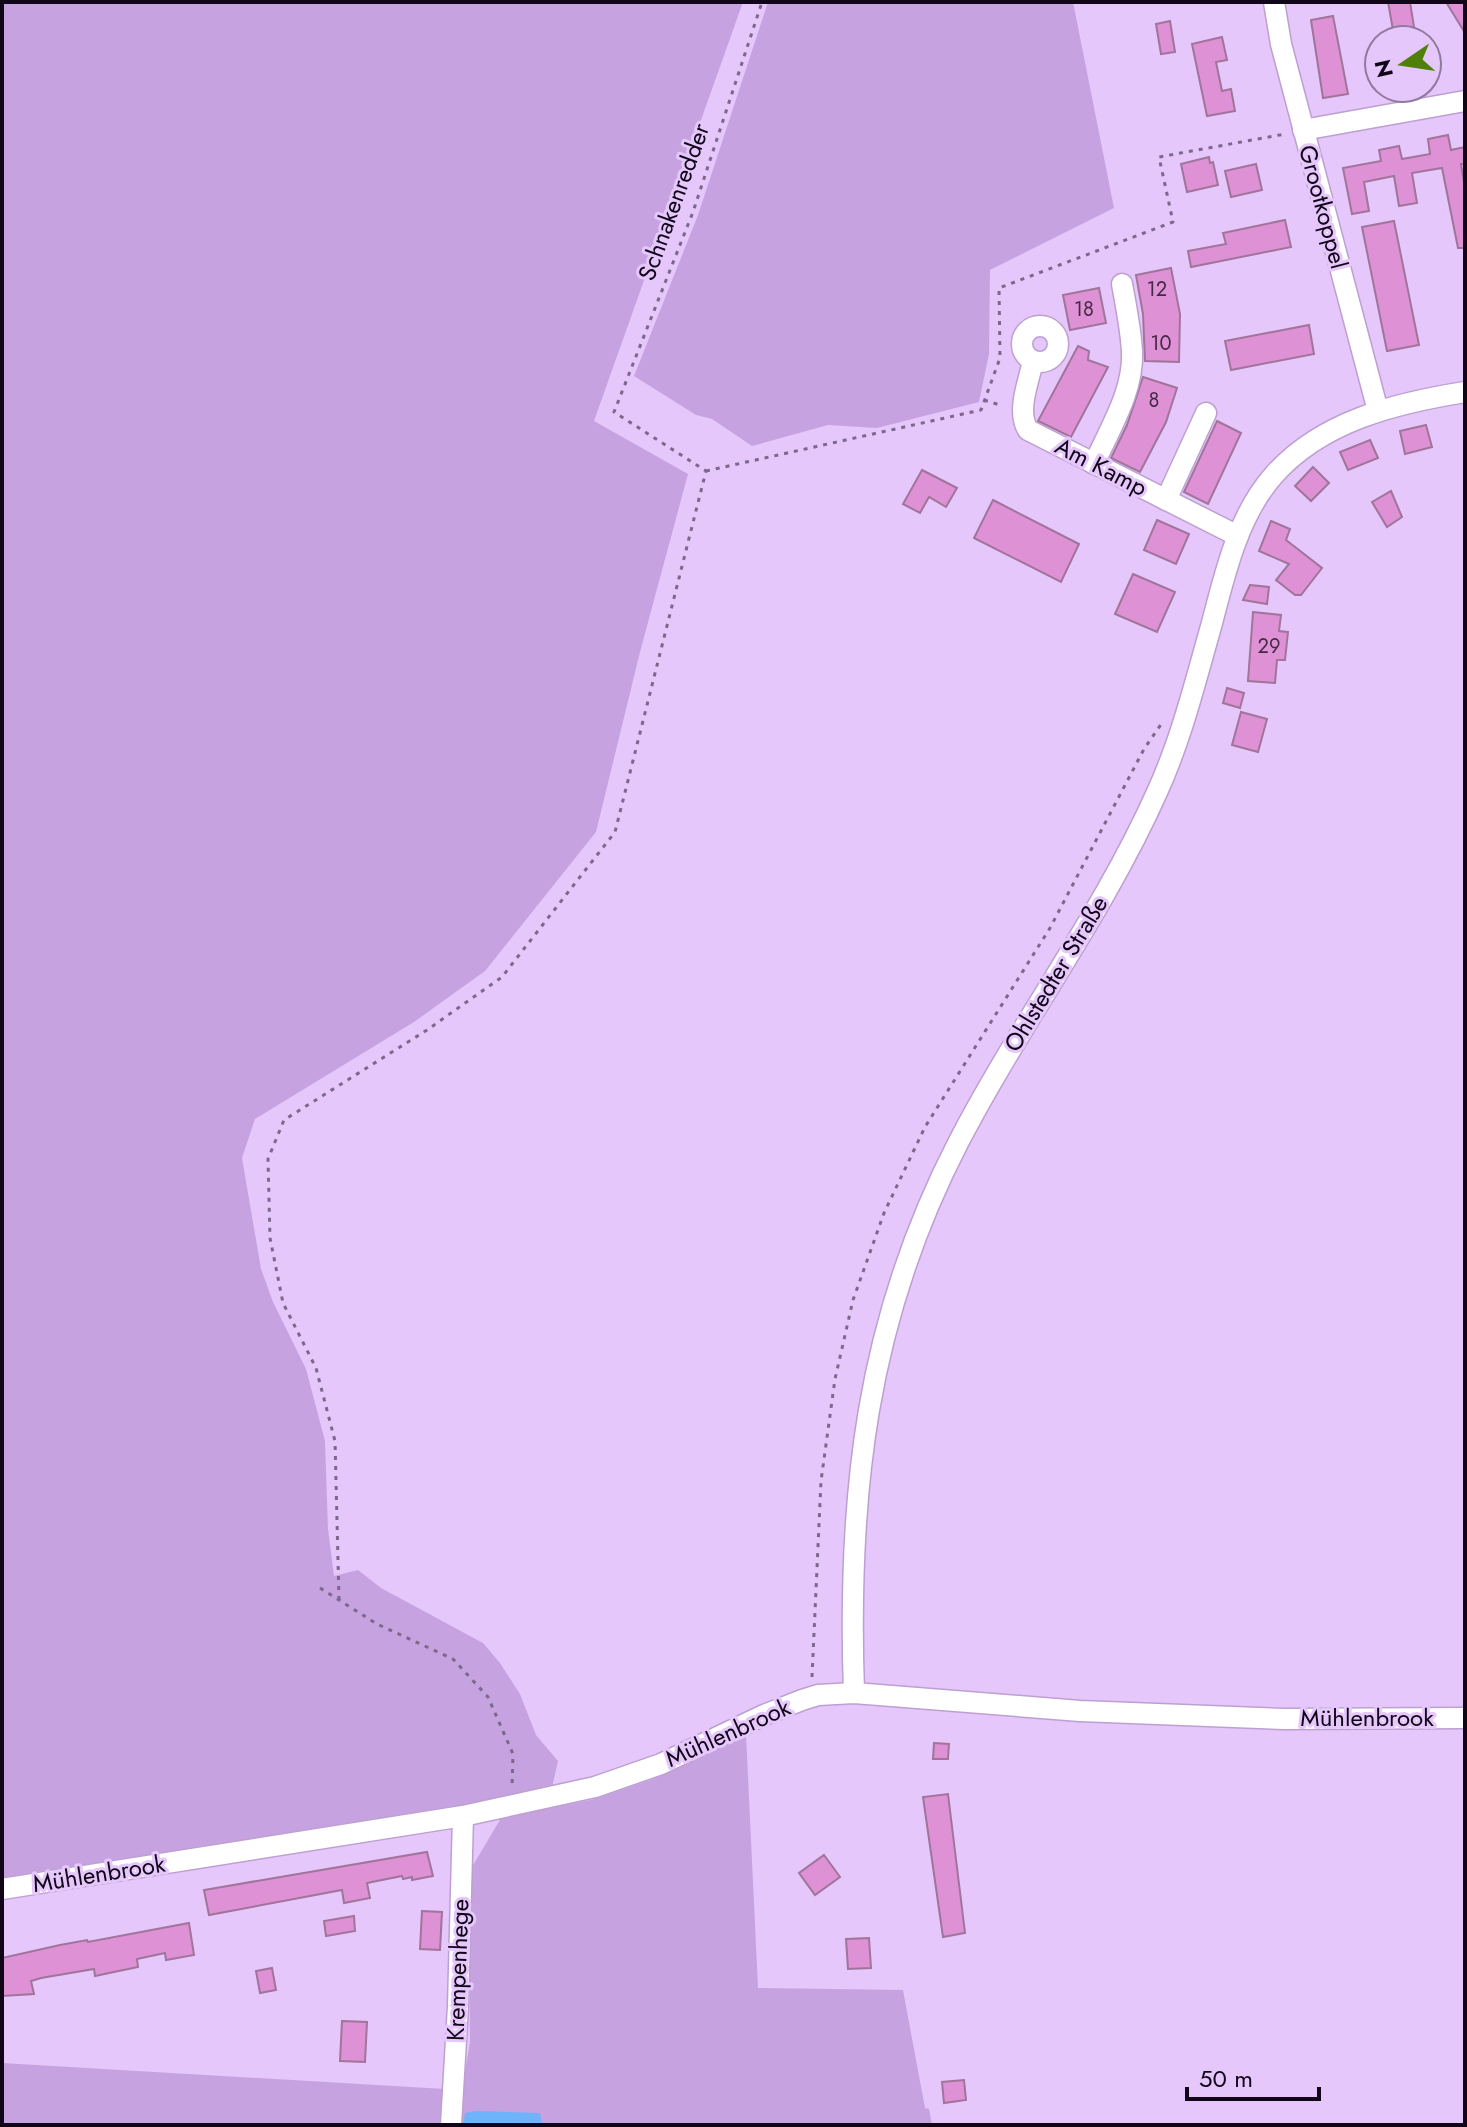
<svg xmlns="http://www.w3.org/2000/svg" width="1467" height="2127" viewBox="0 0 1467 2127" font-family="Jost,sans-serif">
<rect width="100%" height="100%" fill="#e5c7fb"/>
<g fill="#c7a2e1">
<path d="M2,2H743L594,421L688,474L640,652L596,832L485,971L414,1022L255,1119L242,1158L261,1269L273,1302L306,1369L325,1441L328,1529L334,1576L358,1570L381,1588L483,1643L500,1663L520,1694L536,1735L558,1761L552,1788L526,1807L2,1884Z"/>
<path d="M768,2H1073L1114,208L990,270L989,354L979,402L877,428L828,425L752,446L712,419L696,415L634,376L698,215Z"/>
<path d="M746,1734L758,1988L903,1990L925,2108L929,2109L932,2125H2V2063L462,2090L470,2042L469,1872L501,1818L591,1800L653,1779Z"/>
</g>
<path fill="#6fb3fa" d="M476,2111L540,2113L542,2125H463L465,2113Z"/>
<g fill="#de92d5" stroke="#a0749b" stroke-width="2">
<path d="M1388,2H1410L1414,27L1393,30Z"/>
<path d="M1446,2H1465V33Z"/>
<path d="M1333,16L1348,94L1323,98L1311,20Z"/>
<path d="M1170,21L1175,52L1161,54L1156,24Z"/>
<path d="M1222,37L1227,60L1216,62L1222,91L1231,89L1235,111L1207,116L1192,44Z"/>
<path d="M1448,135L1451,150L1465,147V164H1461L1465,189V248H1458L1442,168L1412,173L1417,203L1399,206L1394,176L1364,182L1369,211L1352,214L1343,168L1381,161L1379,150L1399,146L1402,159L1430,154L1428,139Z"/>
<path d="M1209,157L1210,163L1213,162L1218,185L1187,192L1181,164Z"/>
<path d="M1256,164L1262,190L1231,197L1225,171Z"/>
<path d="M1285,220L1291,247L1191,267L1188,251L1226,244L1223,233Z"/>
<path d="M1394,221L1419,345L1387,351L1362,227Z"/>
<path d="M1171,268L1180,314L1179,362L1145,361L1143,314L1136,275Z"/>
<path d="M1099,288L1106,323L1070,330L1063,295Z"/>
<path d="M1309,325L1314,354L1231,370L1225,341Z"/>
<path d="M1078,346L1089,351L1088,360L1108,367L1071,437L1038,421Z"/>
<path d="M1143,377L1177,388L1166,422L1140,472L1111,458L1127,425Z"/>
<path d="M1217,421L1241,433L1208,504L1184,492Z"/>
<path d="M1426,425L1432,447L1405,454L1400,431Z"/>
<path d="M1370,440L1378,458L1348,470L1340,452Z"/>
<path d="M1313,467L1329,483L1311,501L1295,486Z"/>
<path d="M922,470L957,488L946,507L929,497L920,513L903,504Z"/>
<path d="M1391,491L1402,517L1387,527L1372,502Z"/>
<path d="M993,500L1079,544L1061,582L974,538Z"/>
<path d="M1157,520L1189,534L1176,564L1144,550Z"/>
<path d="M1271,521L1290,529L1286,540L1322,568L1301,595H1295L1276,580L1289,564L1259,551Z"/>
<path d="M1133,574L1175,592L1157,632L1115,614Z"/>
<path d="M1250,585L1269,587L1267,604L1243,600Z"/>
<path d="M1253,612L1281,615L1279,631L1288,632L1285,660H1277L1275,683L1248,681Z"/>
<path d="M1227,688L1244,693L1240,708L1223,703Z"/>
<path d="M1241,712L1267,719L1258,752L1232,745Z"/>
<path d="M934,1743L949,1744L948,1759H933Z"/>
<path d="M948,1794L965,1933L943,1937L923,1797Z"/>
<path d="M427,1852L433,1876L412,1880V1877L403,1879L402,1876L367,1883L370,1898L344,1903L342,1890L209,1915L204,1890Z"/>
<path d="M824,1855L840,1877L815,1895L799,1873Z"/>
<path d="M422,1911L442,1912L440,1950L420,1949Z"/>
<path d="M354,1916L355,1931L326,1936L324,1921Z"/>
<path d="M189,1923L194,1955L166,1960L165,1953L137,1959L138,1967L95,1976L94,1969L41,1978L31,1981L34,1994L2,1996V1958L60,1945L87,1940L88,1942Z"/>
<path d="M869,1938L871,1968L848,1969L846,1939Z"/>
<path d="M272,1968L276,1990L260,1993L256,1971Z"/>
<path d="M342,2021L367,2022L365,2062L340,2061Z"/>
<path d="M964,2080L966,2100L944,2103L942,2082Z"/>
</g>
<g fill="none" stroke-linecap="round" stroke-linejoin="round">
<defs>
<g id="minor">
<path d="M1274,2L1281,44L1378,411"/>
<path d="M1303,130L1465,101"/>
<circle cx="1040" cy="344" r="18"/>
<path d="M1033,361C1029,381 1016,411 1028,430L1238,536"/>
<path d="M1094,464C1109,430 1134,391 1132,352C1131,330 1126,306 1122,284"/>
<path d="M1166,500L1206,413"/>
<path d="M854,1693C847,1496 866,1321 958,1143C1020,1023 1103,914 1158,790C1182,737 1196,679 1212,623C1225,573 1238,516 1273,476C1321,421 1396,403 1465,392"/>
<path d="M2,1889L463,1816L595,1787L661,1764L764,1715L802,1700L818,1695L854,1693L1080,1711L1284,1719L1465,1718"/>
<path d="M451,2125L458,2006L463,1816"/>
</g>
</defs>
<use href="#minor" stroke="#bda0d1" stroke-width="23"/>
<g stroke="#7c688a" stroke-width="3" stroke-dasharray="4 6" stroke-linecap="butt">
<path d="M984,400L1003,406"/>
<path d="M706,471L981,410L1000,358L999,288L1173,222L1159,157L1285,134"/>
<path d="M320,1588L377,1624L453,1659L488,1697L513,1754L512,1788"/>
<path d="M339,1600L335,1441L316,1368L283,1303L270,1238L268,1159L284,1120L427,1030L502,977L615,832L706,471L614,412L693,212L762,2"/>
<path d="M812,1677L821,1481L835,1379L853,1300L884,1213L925,1127L1050,928L1144,749L1162,723"/>
</g>
<use href="#minor" stroke="#fff" stroke-width="20"/>
</g>
<g text-anchor="middle" stroke-width="6" stroke-linejoin="round" paint-order="stroke">
<g font-size="20" fill="#442946">
<text x="1157" y="296">12</text>
<text x="1084" y="316">18</text>
<text x="1161" y="350">10</text>
<text x="1154" y="407">8</text>
<text x="1269" y="653">29</text>
</g>
<g font-size="24" fill="#100617" stroke="#e5c7fb">
<text transform="translate(674 202) rotate(-70)" y="8">Schnakenredder</text>
<text transform="translate(1323 207) rotate(75)" y="8">Grootkoppel</text>
<text transform="translate(1101 467) rotate(27)" y="8">Am Kamp</text>
<text transform="translate(1056 974) rotate(-59)" y="8">Ohlstedter Straße</text>
<text x="1367" y="1726">Mühlenbrook</text>
<text transform="translate(728 1733) rotate(-24)" y="8">Mühlenbrook</text>
<text transform="translate(99 1874) rotate(-9)" y="8">Mühlenbrook</text>
<text transform="translate(458 1970) rotate(-88)" y="8">Krempenhege</text>
</g>
</g>
<rect width="1467" height="2127" fill="none" stroke="#100617" stroke-width="8"/>
<g transform="translate(1403 64) rotate(257)"><circle r="38" fill="#e5c7fb" stroke="#907aa0" stroke-width="2"/>
<path d="M0-6L14 30L0 20L-14 30Z" fill="#507f0a"/>
<text y="-12" font-size="22" font-weight="bold" text-anchor="middle" fill="#100617">N</text>
</g>
<path d="M1187 2087v12h132v-12" fill="none" stroke="#100617" stroke-width="4"/>
<text x="1199" y="2087" font-size="24" fill="#100617" stroke="#e5c7fb" stroke-width="6" paint-order="stroke">50 m</text>
</svg>
